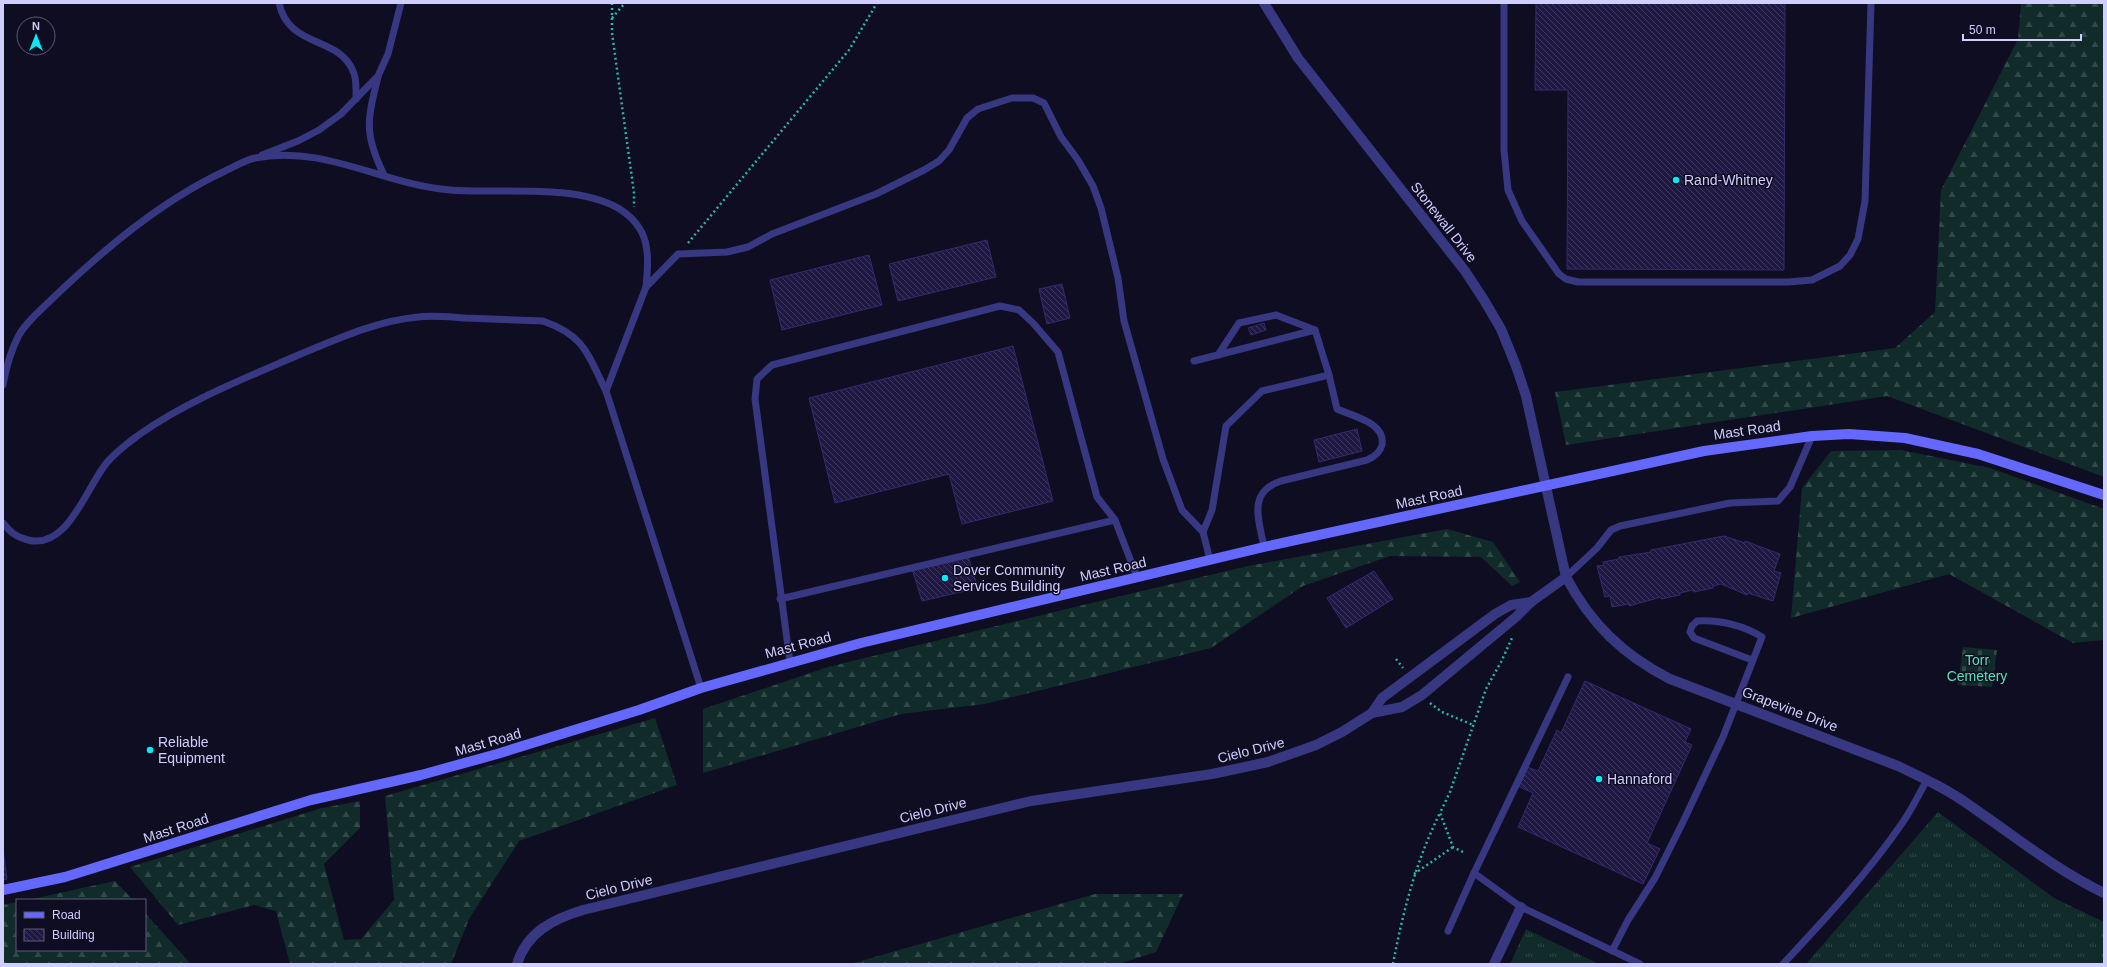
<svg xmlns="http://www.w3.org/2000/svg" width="2107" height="967" viewBox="0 0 2107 967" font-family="Helvetica,sans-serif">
<defs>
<pattern id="grass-tufts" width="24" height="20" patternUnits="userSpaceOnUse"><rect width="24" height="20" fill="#102b29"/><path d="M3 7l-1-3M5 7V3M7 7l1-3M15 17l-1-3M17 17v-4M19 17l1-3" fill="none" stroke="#324949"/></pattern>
<pattern id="forest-firs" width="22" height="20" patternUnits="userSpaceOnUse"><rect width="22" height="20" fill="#102b29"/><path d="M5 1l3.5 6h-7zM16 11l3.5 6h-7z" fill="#324949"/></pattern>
<pattern id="cemetery-stones" width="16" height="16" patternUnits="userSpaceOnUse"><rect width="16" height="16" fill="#102b29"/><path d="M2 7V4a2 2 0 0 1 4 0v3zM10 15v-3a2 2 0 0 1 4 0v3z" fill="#324949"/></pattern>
<pattern id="building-back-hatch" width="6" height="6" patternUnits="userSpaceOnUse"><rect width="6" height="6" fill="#1f1842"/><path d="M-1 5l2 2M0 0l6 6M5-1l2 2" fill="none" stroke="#3e385e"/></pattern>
</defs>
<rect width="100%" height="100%" fill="#0f0d21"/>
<g fill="url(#grass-tufts)">
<path d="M1938,812L2054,898L2104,922V964H1806Z"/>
<path d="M1526,929L1599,964H1510Z"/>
</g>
<g fill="url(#forest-firs)">
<path d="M2021,3H2104V477L1887,396L1566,445L1555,392L1895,348L1935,312L1941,190L2018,39Z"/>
<path d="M1901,450L1990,468L2104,509V640L2073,643L1949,574L1791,618L1802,488L1831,451Z"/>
<path d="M1447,529L1493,542L1520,582L1512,586L1481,557L1390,556L1303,586L1211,648L985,704L901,714L703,773V709L828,667L1108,599L1248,566Z"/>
<path d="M655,718L677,785L519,841L469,919L451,964H290L276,911L254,905L178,925L130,867L322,808L360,801V828L324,864L344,940L361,939L394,900L385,796Z"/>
<path d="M115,881L133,900H27Z"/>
<path d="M1095,894H1183L1156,952L1119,964H850Z"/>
<path d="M17,902V950H145V913L191,964H3V905Z"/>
</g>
<path fill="url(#cemetery-stones)" d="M1963,647L1997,650L1992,687L1958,685Z"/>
<g fill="url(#building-back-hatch)" stroke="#342a6f">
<path d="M1536,3H1785L1784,270L1567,269L1568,90H1535Z"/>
<path d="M987,240L996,277L898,301L889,264Z"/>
<path d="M869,255L882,305L782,330L770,280Z"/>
<path d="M1062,284L1070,318L1047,324L1039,289Z"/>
<path d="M1264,323L1266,330L1251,335L1248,328Z"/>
<path d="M1013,346L1053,501L962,524L949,474L835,503L809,398Z"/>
<path d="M1357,429L1362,451L1319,462L1314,440Z"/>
<path d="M1724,536L1745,543V541L1780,554L1774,571L1781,573L1773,601L1748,593L1747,595L1721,584L1713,586V588L1694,592L1693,590L1680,593V595L1661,599V597L1629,606V604L1612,607L1610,596L1605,597L1597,566L1604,565L1603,562L1619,559V557L1651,552V550Z"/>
<path d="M968,556L978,588L922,601L912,569Z"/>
<path d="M1374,571L1393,599L1346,628L1327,598Z"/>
<path d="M1585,681L1691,729L1685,742L1692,745L1647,843L1660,849L1643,884L1518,827L1533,793L1518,786L1527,767L1538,771L1557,730L1561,733Z"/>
<path d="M3,849L7,879L3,880Z"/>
</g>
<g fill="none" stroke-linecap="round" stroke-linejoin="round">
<g stroke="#2cb4a5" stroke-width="2.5" stroke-dasharray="2 3" stroke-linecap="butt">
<path d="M612,3V33L634,193V207"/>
<path d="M612,18L625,3"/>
<path d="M688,243L849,50L877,3"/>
<path d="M1396,659L1403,668"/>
<path d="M1430,703L1442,712L1473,725"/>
<path d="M1463,852L1453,847L1440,813L1450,792L1486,689L1501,662L1512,638"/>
<path d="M1414,874L1453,847"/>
<path d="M1393,964C1403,911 1416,861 1440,813"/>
</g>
<g stroke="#373881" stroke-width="7">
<path d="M279,3C289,49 338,35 353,71C357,79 356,90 356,99"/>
<path d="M1504,3V150L1508,190L1522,221L1559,274L1566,279L1578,282H1788L1812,280L1840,266L1850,255L1858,239L1865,201L1871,3"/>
<path d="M378,77C367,121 364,134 384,175"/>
<path d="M262,155L298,141L319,130L341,114L378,76L388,54L401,3"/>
<path d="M1218,355L1239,323L1276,315L1315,330"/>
<path d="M1194,361L1315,330L1329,375"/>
<path d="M3,385C6,368 11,350 19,335C27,321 41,310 52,299C103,250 161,201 225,171C234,167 245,160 255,158C325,144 383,185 450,190C499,194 574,183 618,208C651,228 649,254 646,287"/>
<path d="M606,391L646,287L678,254L727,252L748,247L772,234L876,194L924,170L939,161L949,150L967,118L978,109L1012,98H1033L1044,103L1061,137L1078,160L1093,186L1101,208L1118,278L1124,321L1163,459L1182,510L1203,532"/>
<path d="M3,523C10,532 16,537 28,540C67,550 86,489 105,465C114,453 128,443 140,434C187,401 243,379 296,356C335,340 375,321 418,317C433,315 449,317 465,318C491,319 517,320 543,321C585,336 587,353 606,391L701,688"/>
<path d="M1210,560L1203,532L1212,510L1226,426L1262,391L1329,375L1337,409C1353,416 1386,423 1382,445C1380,453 1374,457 1367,460L1281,481C1247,492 1259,520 1264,547"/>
<path d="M1566,577L1597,548L1611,530L1620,526L1730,503L1778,501L1790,487L1812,436"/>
<path d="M780,599L1115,520"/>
<path d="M790,662L755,399L757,379L772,365L1000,306L1019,310L1033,323L1058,352L1097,497L1115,520L1137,577"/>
<path d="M1568,677L1474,873L1521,907L1640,964"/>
<path d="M1448,931L1474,873"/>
<path d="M1612,951L1628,920L1655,878L1682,824L1723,737L1762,637C1742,625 1720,620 1697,621L1692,626L1690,632L1694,638L1752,660"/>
<path d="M1783,964C1825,919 1868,873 1903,822C1912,809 1919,794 1927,780"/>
</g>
<g stroke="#373881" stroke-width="10">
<path d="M1264,3L1298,58L1465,271L1484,300L1501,329L1516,366L1526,396L1566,577C1591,624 1623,655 1670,679L1898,766C1923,778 1949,790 1972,807C2016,837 2056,870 2104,893"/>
<path d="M1372,713L1402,707L1422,695L1516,617L1531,602L1566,577"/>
<path d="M517,964C527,932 553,919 583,910L1031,801L1212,774L1268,762L1316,745L1342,732L1372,713L1382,698L1495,614L1511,605L1531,602"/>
<path d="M1494,964L1521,907"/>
</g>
<path stroke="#6468ff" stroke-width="10" d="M3,890L65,877L311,800L421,775L497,754L639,710L701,688L861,643L1264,547L1704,451L1812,436L1849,434L1905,438L1978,454L2104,495"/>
</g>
<g fill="#00ecf8" stroke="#0f0d21" stroke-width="1.5">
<circle cx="1676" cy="180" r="4"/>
<circle cx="945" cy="578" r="4"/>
<circle cx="150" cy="750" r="4"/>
<circle cx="1599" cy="779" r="4"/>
</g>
<g text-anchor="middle" stroke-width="3" stroke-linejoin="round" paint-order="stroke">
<g font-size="14" fill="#d0cdff" stroke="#0f0d21" text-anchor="start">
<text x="1684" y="185">Rand-Whitney</text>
<text x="953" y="575">Dover Community<tspan x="953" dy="16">Services Building</tspan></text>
<text x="158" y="747">Reliable<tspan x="158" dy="16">Equipment</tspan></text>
<text x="1607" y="784">Hannaford</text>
</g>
<g font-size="14" fill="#d0cdff" stroke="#0f0d21">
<text transform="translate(1444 222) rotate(52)" y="5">Stonewall Drive</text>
<text transform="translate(1747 430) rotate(-8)" y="5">Mast Road</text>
<text transform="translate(1429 497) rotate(-12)" y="5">Mast Road</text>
<text transform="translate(1113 569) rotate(-13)" y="5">Mast Road</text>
<text transform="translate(798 645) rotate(-15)" y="5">Mast Road</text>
<text transform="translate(1790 709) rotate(21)" y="5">Grapevine Drive</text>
<text transform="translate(488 742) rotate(-16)" y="5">Mast Road</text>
<text transform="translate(1251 750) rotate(-14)" y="5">Cielo Drive</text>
<text transform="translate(933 810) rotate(-14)" y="5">Cielo Drive</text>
<text transform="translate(176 828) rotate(-18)" y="5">Mast Road</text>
<text transform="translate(619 887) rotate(-14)" y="5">Cielo Drive</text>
</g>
<g font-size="14" fill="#57e1b7" stroke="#0f0d21">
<text x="1977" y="665">Torr<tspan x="1977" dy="16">Cemetery</tspan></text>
</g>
</g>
<rect width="2107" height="967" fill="none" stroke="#d0cdff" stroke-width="8"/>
<rect x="16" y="899" width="130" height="52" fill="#0f0d21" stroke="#5c5a7a"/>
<rect x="24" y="912" width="20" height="6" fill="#6468ff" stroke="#5c5a7a"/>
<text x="52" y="919" font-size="12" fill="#d0cdff">Road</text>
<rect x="24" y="929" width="20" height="12" fill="url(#building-back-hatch)" stroke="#5c5a7a"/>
<text x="52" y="939" font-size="12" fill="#d0cdff">Building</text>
<g transform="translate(36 36)"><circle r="19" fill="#0f0d21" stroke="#5c5a7a"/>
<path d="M0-3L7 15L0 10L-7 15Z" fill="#00ecf8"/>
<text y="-6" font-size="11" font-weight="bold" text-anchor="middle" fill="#d0cdff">N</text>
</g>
<path d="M1963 34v6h118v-6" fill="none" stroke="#d0cdff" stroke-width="2"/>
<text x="1969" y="34" font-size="12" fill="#d0cdff" stroke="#0f0d21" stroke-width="3" paint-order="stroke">50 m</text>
</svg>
